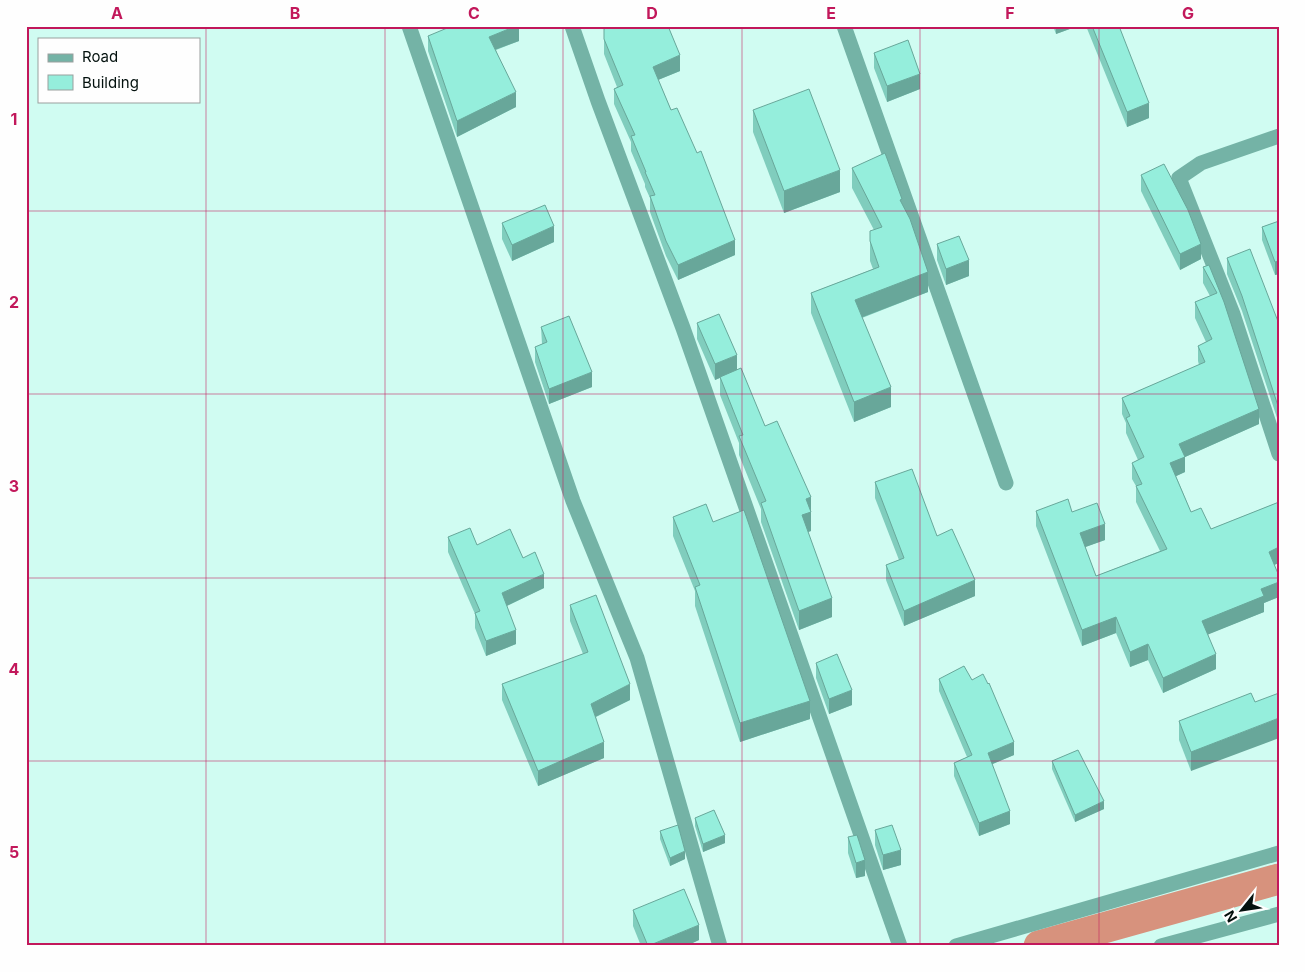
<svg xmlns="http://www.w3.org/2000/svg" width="1305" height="972" viewBox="0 0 1305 972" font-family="Inter,sans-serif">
<rect width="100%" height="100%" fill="#d0fcf2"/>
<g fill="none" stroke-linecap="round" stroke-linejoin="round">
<path stroke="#d7927d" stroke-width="31" d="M1039,946L1279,879"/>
<g stroke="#74b3a6" stroke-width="15">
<path d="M409,26L573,501L637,658L720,946"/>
<path d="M572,26L598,101L683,328L900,946"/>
<path d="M844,26L1006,483"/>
<path d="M1279,136L1201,163L1179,178L1233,314L1279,454"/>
<path d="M956,946L1279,853"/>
<path d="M1161,946L1279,914"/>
</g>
</g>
<g fill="#80cdbd">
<path d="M519,26V41L496,50L516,107L457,137L428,51V36Z"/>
<path d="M1053,26H1078L1056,34Z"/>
<path d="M1086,26H1119L1149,118L1127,127Z"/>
<path d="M604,29L680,71L658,80L735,255L678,280L666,256L650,212V198L645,187V184L631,151V142L614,104V89L617,87L604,54Z"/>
<path d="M874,53L920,89L887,102L874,68Z"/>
<path d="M753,110L840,192L784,213L753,132Z"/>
<path d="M852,168L902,205L928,292L862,318L891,407L854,422L811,313V293L873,269L870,261V231L874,230L852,188Z"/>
<path d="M1141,175L1201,259L1180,270L1141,191Z"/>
<path d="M1279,221V274L1275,275L1262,240V227Z"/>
<path d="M502,223L554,242L512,261L502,239Z"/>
<path d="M937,244L969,276L946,285L937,260Z"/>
<path d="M1227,258L1279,324V424L1242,311L1227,274Z"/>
<path d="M1209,265L1259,424L1185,457V472L1176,476L1191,512L1211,529L1279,502V563L1274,565L1279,576V597L1264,603V612L1208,634L1216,669L1163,693L1148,660L1130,667L1116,633L1082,646L1036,526V511L1072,512L1105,540L1085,547L1096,576L1160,551L1136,502V486L1132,479V463L1138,460L1126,433V423L1122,414V398L1199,365L1198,361V346L1206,342L1195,318V302L1210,296L1203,283V267Z"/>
<path d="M697,323L737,370L765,426L811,497V531L808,532L832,617L799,630L761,522V509L739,455V443L720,395V378L715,380L697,339Z"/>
<path d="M541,327L592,387L549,404L535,362V347L542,344Z"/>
<path d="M875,482L937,536L975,596L904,626L886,580V565L899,560L875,498Z"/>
<path d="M673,517L713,522L810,719L740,742L695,606V591L673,536Z"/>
<path d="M448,537L523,558L544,588L507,606L516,644L486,656L475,628V614L448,552Z"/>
<path d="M570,605L630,700L596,717L604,758L538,786L502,700V684L583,654L570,621Z"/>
<path d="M816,663L852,705L829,714L816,678Z"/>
<path d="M939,679L1014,755L992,764L1010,824L979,836L954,776V763L967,757L939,691Z"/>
<path d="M1255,702L1191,771L1179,740V721Z"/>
<path d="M1052,761L1104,809L1075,822L1052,769Z"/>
<path d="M695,818L725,843L703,852L695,826Z"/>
<path d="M875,830L901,865L883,870L875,845Z"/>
<path d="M660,831L685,859L670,866L660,839Z"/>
<path d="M848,837L865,876L856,878L848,853Z"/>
<path d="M633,910L699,940L686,946H641L633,926Z"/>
</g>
<g fill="#68a79a">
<path d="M516,26H519V41L489,52V37Z"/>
<path d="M1056,26H1078L1056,34Z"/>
<path d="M680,55V71L653,82V67Z"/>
<path d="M920,74V89L887,102V86Z"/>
<path d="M516,92V107L457,137V121Z"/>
<path d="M1149,103V118L1127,127V112Z"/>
<path d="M840,170V192L784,213V191Z"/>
<path d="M554,226V242L512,261V245Z"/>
<path d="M735,240V255L678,280V265Z"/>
<path d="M1201,244V259L1180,270V254Z"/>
<path d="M969,260V276L946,285V269Z"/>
<path d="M1279,261V274L1275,275V262Z"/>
<path d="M928,272V292L855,320V300Z"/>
<path d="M737,355V370L715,380V364Z"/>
<path d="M592,372V387L549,404V389Z"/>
<path d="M891,387V407L854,422V402Z"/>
<path d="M1259,409V424L1185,457V472L1170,479V463L1179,444Z"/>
<path d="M811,497V531L802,534V515L806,499Z"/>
<path d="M1105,524V540L1080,549V533Z"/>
<path d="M1279,547V563L1269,567V552Z"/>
<path d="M544,574V588L502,608V593Z"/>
<path d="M975,580V596L904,626V611Z"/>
<path d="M1279,582V597L1264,603V612L1202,637V621L1261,589Z"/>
<path d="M832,598V617L799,630V611Z"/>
<path d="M1116,617V633L1082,646V630Z"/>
<path d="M516,630V644L486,656V641Z"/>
<path d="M1148,644V660L1130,667V652Z"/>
<path d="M1216,654V669L1163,693V678Z"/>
<path d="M630,684V700L591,719V704Z"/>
<path d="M852,690V705L829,714V699Z"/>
<path d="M810,701V719L740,742V723Z"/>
<path d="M1279,718V738L1191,771V752Z"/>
<path d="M604,742V758L538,786V771Z"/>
<path d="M1014,742V755L988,766V753Z"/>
<path d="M1104,801V809L1075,822V815Z"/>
<path d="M1010,811V824L979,836V823Z"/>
<path d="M725,835V843L703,852V844Z"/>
<path d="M901,850V865L883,870V855Z"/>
<path d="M685,851V859L670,866V858Z"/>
<path d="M865,860V876L856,878V863Z"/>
<path d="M699,925V940L686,946H649Z"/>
</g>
<g fill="#95eedc" stroke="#68a79a">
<path d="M452,26H516L489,37L516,92L457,121L428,36Z"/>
<path d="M611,26H668L680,55L653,67L671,110L677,108L697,153L701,151L735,240L678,265L666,241L650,196L655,195L645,172H646L631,136L635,135L614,89L623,85L604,39V29Z"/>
<path d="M1092,26H1119L1149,103L1127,112Z"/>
<path d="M908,40L920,74L887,86L874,53Z"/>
<path d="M809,89L840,170L784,191L753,110Z"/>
<path d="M885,153L902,199L900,200L910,219L928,272L855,300L891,387L854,402L811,293L879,267L870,241V231L882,227L852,168Z"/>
<path d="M1164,164L1188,210L1201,244L1180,254L1141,175Z"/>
<path d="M545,205L554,226L512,245L502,223Z"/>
<path d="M1279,221V261L1275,262L1262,227Z"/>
<path d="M959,236L969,260L946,269L937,244Z"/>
<path d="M1250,249L1279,324V409L1242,296L1227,258Z"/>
<path d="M1209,265L1224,302L1259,409L1179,444L1185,457L1170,463L1191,512L1201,508L1211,529L1279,502V547L1269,552L1279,576V582L1261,589L1264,596L1202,621L1216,654L1163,678L1148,644L1130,652L1116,617L1082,630L1036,511L1068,499L1072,512L1097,503L1105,524L1080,533L1096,576L1167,549L1136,486L1142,484L1132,463L1144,457L1126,418L1130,416L1122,398L1205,362L1198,346L1212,339L1195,302L1217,293L1203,267Z"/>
<path d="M719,314L737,355L715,364L697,323Z"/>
<path d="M569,316L592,372L549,389L535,347L547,342L541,327Z"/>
<path d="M741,368L765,426L777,421L811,497L806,499L811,512L802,515L832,598L799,611L761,503L766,501L739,436L743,435L720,377Z"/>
<path d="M912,469L937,536L952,529L975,580L904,611L886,565L904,558L875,482Z"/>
<path d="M706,504L713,522L744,510L810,701L740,723L695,587L700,585L673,517Z"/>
<path d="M470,528L477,545L510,529L523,558L535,552L544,574L502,593L516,630L486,641L475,613L480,611L448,537Z"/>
<path d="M596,595L630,684L591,704L604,742L538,771L502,684L588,652L570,605Z"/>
<path d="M837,654L852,690L829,699L816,663Z"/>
<path d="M964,666L972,680L983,674L988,684L989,683L1014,742L988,753L1010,811L979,823L954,763L972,755L939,679Z"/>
<path d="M1251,693L1255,702L1279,693V718L1191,752L1179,721Z"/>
<path d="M1078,750L1104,801L1075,815L1052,761Z"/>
<path d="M714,810L725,835L703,844L695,818Z"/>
<path d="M678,825L685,851L670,858L660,831Z"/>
<path d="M892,825L901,850L883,855L875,830Z"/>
<path d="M857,835L865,860L856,863L848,837Z"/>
<path d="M684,889L699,925L648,946L633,910Z"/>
</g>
<path fill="none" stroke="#c2185b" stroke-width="1" stroke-opacity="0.55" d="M206,26V946M385,26V946M563,26V946M742,26V946M920,26V946M1099,26V946M26,211H1279M26,394H1279M26,578H1279M26,761H1279"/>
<rect width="1305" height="972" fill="none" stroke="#fefefe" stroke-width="55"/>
<rect x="38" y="38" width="162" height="65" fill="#fefefe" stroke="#9a9f9e"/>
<rect x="48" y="54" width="25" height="8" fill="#74b3a6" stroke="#9a9f9e"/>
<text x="82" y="62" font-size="15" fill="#03110e">Road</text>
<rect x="48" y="75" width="25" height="15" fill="#95eedc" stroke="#9a9f9e"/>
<text x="82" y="88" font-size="15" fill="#03110e">Building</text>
<g transform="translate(1242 910) rotate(240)" stroke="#fefefe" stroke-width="4" paint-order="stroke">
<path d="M0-4L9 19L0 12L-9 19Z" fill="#03110e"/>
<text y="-8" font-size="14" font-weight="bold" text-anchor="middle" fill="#03110e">N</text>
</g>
<rect x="28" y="28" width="1250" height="916" fill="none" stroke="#c2185b" stroke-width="2"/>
<g font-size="16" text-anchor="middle" font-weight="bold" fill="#c2185b">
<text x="117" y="19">A</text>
<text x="295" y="19">B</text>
<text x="474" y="19">C</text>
<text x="652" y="19">D</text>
<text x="831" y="19">E</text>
<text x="1010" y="19">F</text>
<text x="1188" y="19">G</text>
<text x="14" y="125">1</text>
<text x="14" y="308">2</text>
<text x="14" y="492">3</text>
<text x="14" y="675">4</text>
<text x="14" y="858">5</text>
</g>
</svg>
